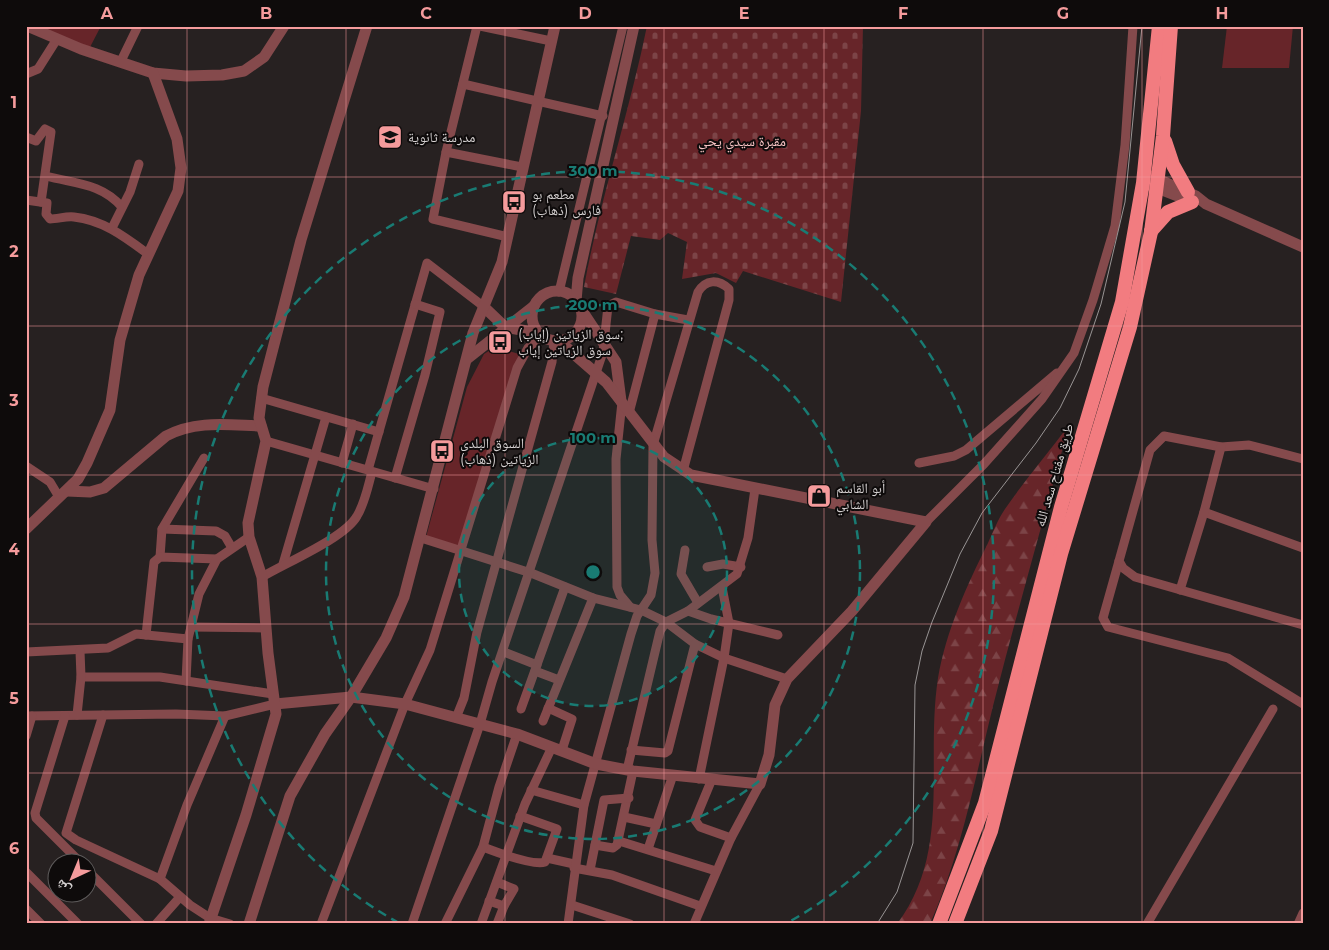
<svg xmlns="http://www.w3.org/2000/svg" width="1329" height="950" viewBox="0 0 1329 950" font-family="Montserrat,'Noto Naskh Arabic',sans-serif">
<defs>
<pattern id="forest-firs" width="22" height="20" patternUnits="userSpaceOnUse" patternTransform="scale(1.25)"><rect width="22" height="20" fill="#672529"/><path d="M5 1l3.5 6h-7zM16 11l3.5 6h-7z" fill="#7c4447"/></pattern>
<pattern id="cemetery-stones" width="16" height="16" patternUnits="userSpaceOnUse" patternTransform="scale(1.25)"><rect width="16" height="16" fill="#672529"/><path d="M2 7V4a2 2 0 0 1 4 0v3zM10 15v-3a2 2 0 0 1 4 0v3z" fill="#7c4447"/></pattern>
</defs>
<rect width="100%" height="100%" fill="#272121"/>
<path fill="url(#forest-firs)" d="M1069,425C1044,518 1017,612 993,706C975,779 961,854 930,924H897C952,851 925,763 938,678C946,631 967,585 988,543C993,532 998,519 1005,509C1025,480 1048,453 1069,425Z"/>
<path fill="url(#cemetery-stones)" d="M647,26H863L861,111L841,302L743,271L736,283L716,273L682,279L687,242L668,233L660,240L631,236L616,294L584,287C600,199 629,114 647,26Z"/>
<g fill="#672529">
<path d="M34,26H101L88,51Z"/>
<path d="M1227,26H1293L1289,68H1222Z"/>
<path d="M495,347L519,354L459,549L426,537L467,387L484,354Z"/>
</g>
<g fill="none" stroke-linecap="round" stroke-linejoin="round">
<g stroke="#854a4c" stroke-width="9">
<path d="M477,26L446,152L433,219L508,237"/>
<path d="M480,26L551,41"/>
<path d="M121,61L138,26"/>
<path d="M26,74L38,69L57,39"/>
<path d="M463,84L603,116"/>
<path d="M26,137L36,141L45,129L51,132L41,202"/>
<path d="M446,152L522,167"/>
<path d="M46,176C76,184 101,183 122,207"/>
<path d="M26,200L47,203L46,214L50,219C58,219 66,216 74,217C103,220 125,237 148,254"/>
<path d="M112,228L130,192L139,164"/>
<path d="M559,292L623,26"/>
<path d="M261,398L379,432"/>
<path d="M622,402L616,459L617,587L620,595L630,607"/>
<path d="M629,413L655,314"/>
<path d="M266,441L434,489"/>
<path d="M1303,459L1249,445L1221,447L1164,436L1150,450L1119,561L1123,568L1135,577L1303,625"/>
<path d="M342,463L353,424"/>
<path d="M919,463L954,456L966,450L1057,373"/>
<path d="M26,466L50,482L59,497"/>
<path d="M368,470L427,263L483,306"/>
<path d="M395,478L425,375L440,312L415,304"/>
<path d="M1204,512L1303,548"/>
<path d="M926,522L984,464L1042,399L1074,353L1093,300L1115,226L1125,145L1133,26"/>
<path d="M162,529L216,531L225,536L232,548"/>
<path d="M421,538L531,573L593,598L641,610L666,622L695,644L724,658L787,679"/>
<path d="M685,550L681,574L698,603"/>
<path d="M160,557L162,529L204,458"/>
<path d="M1119,561L1103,618L1108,627L1228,658L1303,704"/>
<path d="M283,564L326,417"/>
<path d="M707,567L723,564L741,567"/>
<path d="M262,577C285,563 345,538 357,516C365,503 368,486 372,472"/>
<path d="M1180,590L1204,512L1221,447"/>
<path d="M688,611L711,619L778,635"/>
<path d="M191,627L266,628"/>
<path d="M146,635L154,562L160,557L217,559"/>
<path d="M26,652L108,648L136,634L188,639"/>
<path d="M504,652L537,665"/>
<path d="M535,671L559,680"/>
<path d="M81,677H160L273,694"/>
<path d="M186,681L188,639L199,594L217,559L249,537"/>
<path d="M548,708L572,719L562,750"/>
<path d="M521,709L565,587"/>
<path d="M77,715L81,677L80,651"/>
<path d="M103,715L66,833L76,840L160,879L190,905L210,918L230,924"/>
<path d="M26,716L176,714L225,716L275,704"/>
<path d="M65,716L35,813L36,818L80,862"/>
<path d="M456,718L464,698L477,632L552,362L554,341"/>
<path d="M543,721L593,598"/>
<path d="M26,736L32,716"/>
<path d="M631,750L665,753L668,751L695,644"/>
<path d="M627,770L660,631L666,622L688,611L737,574L748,538L755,489"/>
<path d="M699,779L724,658L729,623L722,587"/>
<path d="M712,779L695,820L700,827L731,838"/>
<path d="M531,790L584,805"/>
<path d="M624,817L656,824"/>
<path d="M619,841L716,871"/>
<path d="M595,845L613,848L617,845L633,771"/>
<path d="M483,847C496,852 533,866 545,862L557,829L520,816"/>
<path d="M648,849L673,775"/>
<path d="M547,858L574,864"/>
<path d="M574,868L612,875L700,906"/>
<path d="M590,870L604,800L629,798"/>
<path d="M88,871L141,924"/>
<path d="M26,872L78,924"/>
<path d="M160,879L187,805L225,716"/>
<path d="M497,882L514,889L504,906"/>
<path d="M489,901L504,906L497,924"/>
<path d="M572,905L630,924"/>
<path d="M26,909L41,924"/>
<path d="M156,924L180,897"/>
<path d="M321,924L405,704L430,650L517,368L528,348L542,336"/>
<path d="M412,924L480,724L492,682L603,352L608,306L616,302L655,314L688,320"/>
<path d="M445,924L483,847L499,787L517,734"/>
<path d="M481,924L525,804L552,747"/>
<path d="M568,924L584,805L631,634L637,616L651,595L655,573L652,540L653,445L698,292C706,279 718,279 729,289V300L683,471"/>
<path d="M694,924L731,838L760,784"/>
<path d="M1147,924L1273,709"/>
<path d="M1298,924L1303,913"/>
</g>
<g stroke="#854a4c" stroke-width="11">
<path d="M27,26L81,49L153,73L186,76L222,75L244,71L264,57L284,26"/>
<path d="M1151,176L1196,196L1206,204L1303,247"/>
<path d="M1149,185L1190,201"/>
<circle cx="557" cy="316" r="25"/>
<path d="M576,301L578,278L634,26"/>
<path d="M483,306L505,327L538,333"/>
<path d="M581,309L616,362L621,401"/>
<path d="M467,359L534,306"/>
<path d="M67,491L90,492L104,488L166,436C196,420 228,425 261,426"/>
<path d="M26,529L78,479L87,463L110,410L120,340L139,275L178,191L181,168L177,139L153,73"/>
<path d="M275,704L351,697L405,704L517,734L596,764L633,771L760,784L769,755L775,705L787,679L852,611L926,522L691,475L664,457L606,382L559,341"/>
<path d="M209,924L246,815L276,714L268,653L262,577L249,537L248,523L266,441L259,418L263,387L301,240L367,26"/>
<path d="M249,924L290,796L325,734L351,697L386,638L404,597L473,333L502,262L555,26"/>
</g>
<g stroke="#f27c80" stroke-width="14">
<path d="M1165,141L1173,165L1188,192"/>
<path d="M1151,231L1168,212L1192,202"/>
<path d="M939,924L985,803L1061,507L1122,302L1143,183L1159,26"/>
<path d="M955,924L991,831L1061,554L1130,327L1151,232L1163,136L1171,26"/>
</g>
<path stroke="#989494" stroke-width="1" d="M877,924L897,892L913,843L915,685L922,651L932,622L960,554L982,513L1036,443L1060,408L1079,369L1101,304L1125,202L1142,26"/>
</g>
<path fill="none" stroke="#f59b9c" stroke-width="1" stroke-opacity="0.55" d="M187,26V924M346,26V924M505,26V924M664,26V924M824,26V924M983,26V924M1142,26V924M26,177H1303M26,326H1303M26,475H1303M26,624H1303M26,773H1303"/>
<circle cx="593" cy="572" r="134" fill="#197b73" fill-opacity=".12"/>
<g fill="none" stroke="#197b73" stroke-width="2.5" stroke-dasharray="9 6">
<circle cx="593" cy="572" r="134"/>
<circle cx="593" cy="572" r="267"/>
<path d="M399 923A401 401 0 1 1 787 923"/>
</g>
<defs>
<symbol id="school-square" viewBox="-11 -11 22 22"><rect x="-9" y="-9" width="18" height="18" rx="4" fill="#f59b9c" stroke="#0e0b0b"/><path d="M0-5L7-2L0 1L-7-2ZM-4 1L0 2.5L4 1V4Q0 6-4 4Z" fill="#111"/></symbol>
<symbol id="bus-square" viewBox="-11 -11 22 22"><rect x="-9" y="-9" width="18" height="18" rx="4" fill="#f59b9c" stroke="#0e0b0b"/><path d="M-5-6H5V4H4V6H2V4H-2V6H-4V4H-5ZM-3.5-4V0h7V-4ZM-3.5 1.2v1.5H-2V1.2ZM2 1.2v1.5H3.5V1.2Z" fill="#111"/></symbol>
<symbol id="shop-square" viewBox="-11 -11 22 22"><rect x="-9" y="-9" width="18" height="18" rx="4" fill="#f59b9c" stroke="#0e0b0b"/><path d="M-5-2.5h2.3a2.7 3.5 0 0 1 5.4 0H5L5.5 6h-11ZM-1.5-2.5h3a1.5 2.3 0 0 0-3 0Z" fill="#111"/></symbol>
</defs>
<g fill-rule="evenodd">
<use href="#school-square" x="376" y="123" width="28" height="28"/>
<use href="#bus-square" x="500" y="188" width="28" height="28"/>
<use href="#bus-square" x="486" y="328" width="28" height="28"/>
<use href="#bus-square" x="428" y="437" width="28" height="28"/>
<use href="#shop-square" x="805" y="482" width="28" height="28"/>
</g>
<g text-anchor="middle" stroke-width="4" stroke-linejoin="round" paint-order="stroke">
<g font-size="14" fill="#d6d2d2" stroke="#0e0b0b" text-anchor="start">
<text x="408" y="142">مدرسة ثانوية</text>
<text x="532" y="199">مطعم بو<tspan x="532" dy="16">فارس (ذهاب)</tspan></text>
<text x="518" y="339">سوق الزياتين (إياب);<tspan x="518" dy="16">سوق الزياتين إياب</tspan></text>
<text x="460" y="448">السوق البلدي<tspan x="460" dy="16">الزياتين (ذهاب)</tspan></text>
<text x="836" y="493">أبو القاسم<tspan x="836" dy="16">الشابي</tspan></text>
</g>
<g font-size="14" fill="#f8c4c4" stroke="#0e0b0b">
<text x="742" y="146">مقبرة سيدي يحي</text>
</g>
<g font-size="14" fill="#d6d2d2" stroke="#0e0b0b">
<text transform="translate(1054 475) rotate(-74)" y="5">طريق مفتاح سعد الله</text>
</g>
</g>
<circle cx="593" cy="572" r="8" fill="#197b73" stroke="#0e0b0b" stroke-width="2.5"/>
<g font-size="15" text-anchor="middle" font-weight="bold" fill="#197b73" stroke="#0e0b0b" stroke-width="4" stroke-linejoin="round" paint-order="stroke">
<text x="593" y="176">300 m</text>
<text x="593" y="310">200 m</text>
<text x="593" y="443">100 m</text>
</g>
<rect width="1329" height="950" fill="none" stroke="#0e0b0b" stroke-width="55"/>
<g transform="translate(72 878) rotate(224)"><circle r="24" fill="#0e0b0b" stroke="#5e5b5b"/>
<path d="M0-4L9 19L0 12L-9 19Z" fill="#f59b9c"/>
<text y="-8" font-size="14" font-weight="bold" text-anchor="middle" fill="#d6d2d2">ش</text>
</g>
<rect x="28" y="28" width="1274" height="894" fill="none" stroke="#f59b9c" stroke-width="2"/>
<g font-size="16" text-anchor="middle" font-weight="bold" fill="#f59b9c">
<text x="107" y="19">A</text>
<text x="266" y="19">B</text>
<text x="426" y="19">C</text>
<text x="585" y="19">D</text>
<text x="744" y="19">E</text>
<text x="903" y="19">F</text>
<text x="1063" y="19">G</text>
<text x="1222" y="19">H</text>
<text x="14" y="108">1</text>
<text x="14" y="257">2</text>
<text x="14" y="406">3</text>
<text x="14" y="555">4</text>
<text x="14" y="704">5</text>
<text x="14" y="854">6</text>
</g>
</svg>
